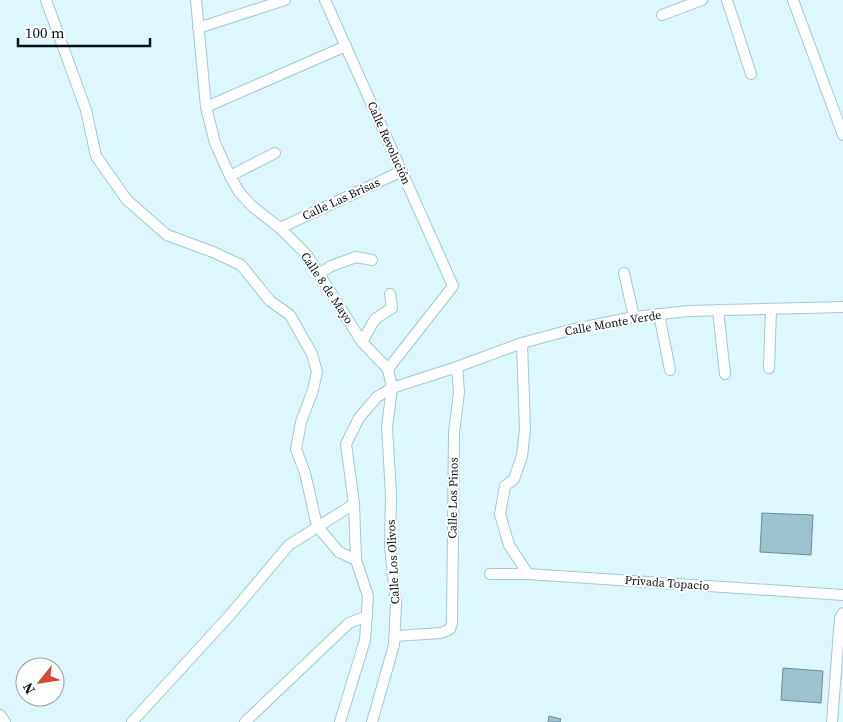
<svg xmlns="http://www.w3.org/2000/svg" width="843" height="722" viewBox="0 0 843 722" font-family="'Source Serif 4',serif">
<rect width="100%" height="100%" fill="#def7fd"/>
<g fill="#9bc3cd" stroke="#688f98">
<path d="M762,513L813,515L811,555L760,552Z"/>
<path d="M783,668L823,671L821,703L781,700Z"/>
<path d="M549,716L561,719L560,722H548Z"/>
</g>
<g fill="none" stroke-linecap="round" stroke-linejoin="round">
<defs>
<g id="minor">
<path d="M46,0L86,110L96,156L127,200L167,235L213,252L241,265L270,301L290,315L312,354L317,372L313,390L301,422L296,449L305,473L317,526L339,552L356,560"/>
<path d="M196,0L206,107L215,143L230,176L239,192L253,207L280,228L307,255L362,342L388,369"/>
<path d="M325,0L453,286L388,369"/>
<path d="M727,0L751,74"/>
<path d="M793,0L843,135"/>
<path d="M662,15L702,0"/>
<path d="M198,28L285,0"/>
<path d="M206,107L346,46"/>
<path d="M230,176L275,153"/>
<path d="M280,228L402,171"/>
<path d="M624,273L634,317"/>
<path d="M319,274L331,266L356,257L372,260"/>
<path d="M718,310L725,374"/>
<path d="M659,314L670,370"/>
<path d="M362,342L375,319L392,308L390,294"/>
<path d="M522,343L525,429L522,456L514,479L505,486L500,514L509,545L528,574"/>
<path d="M769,368L771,309"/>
<path d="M490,574H528L843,595"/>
<path d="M395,636L441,633L450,629L452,623L454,433L459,392L457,367"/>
<path d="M0,715L5,722"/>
<path d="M132,722L230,615L289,545L354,504"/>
<path d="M245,722L349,623L367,616"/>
<path d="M340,722L365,640L368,596L356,560L354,504L346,444L359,418L377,397L392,388L457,367L522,343L570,330L634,317L688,311L843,307"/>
<path d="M372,722L394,645L396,604L390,546L391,495L387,427L392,388L388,369"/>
<path d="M832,722L840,618L843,613"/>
</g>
</defs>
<use href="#minor" stroke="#a1c9d2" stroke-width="12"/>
<use href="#minor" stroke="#fff" stroke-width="10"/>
</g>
<g text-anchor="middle" stroke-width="4" stroke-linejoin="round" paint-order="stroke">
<g font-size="12" fill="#041216" stroke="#fff">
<text transform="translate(389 143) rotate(66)" y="4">Calle Revolución</text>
<text transform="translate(341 199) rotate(-25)" y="4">Calle Las Brisas</text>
<text transform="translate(327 288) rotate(56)" y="4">Calle 8 de Mayo</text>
<text transform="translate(613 323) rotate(-10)" y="4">Calle Monte Verde</text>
<text transform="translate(453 498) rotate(-89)" y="4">Calle Los Pinos</text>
<text transform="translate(393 562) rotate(-93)" y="4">Calle Los Olivos</text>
<text transform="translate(667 583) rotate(4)" y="4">Privada Topacio</text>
</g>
</g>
<g transform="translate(40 682) rotate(240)"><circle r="24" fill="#ffffff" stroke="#9ba0a2"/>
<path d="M0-4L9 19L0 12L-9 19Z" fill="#d64936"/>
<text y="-8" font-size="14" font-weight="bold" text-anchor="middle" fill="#041216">N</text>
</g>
<path d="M18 38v8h132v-8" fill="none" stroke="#041216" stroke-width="2.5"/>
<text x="25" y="38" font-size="15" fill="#041216" stroke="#ffffff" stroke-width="4" paint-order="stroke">100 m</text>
</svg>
